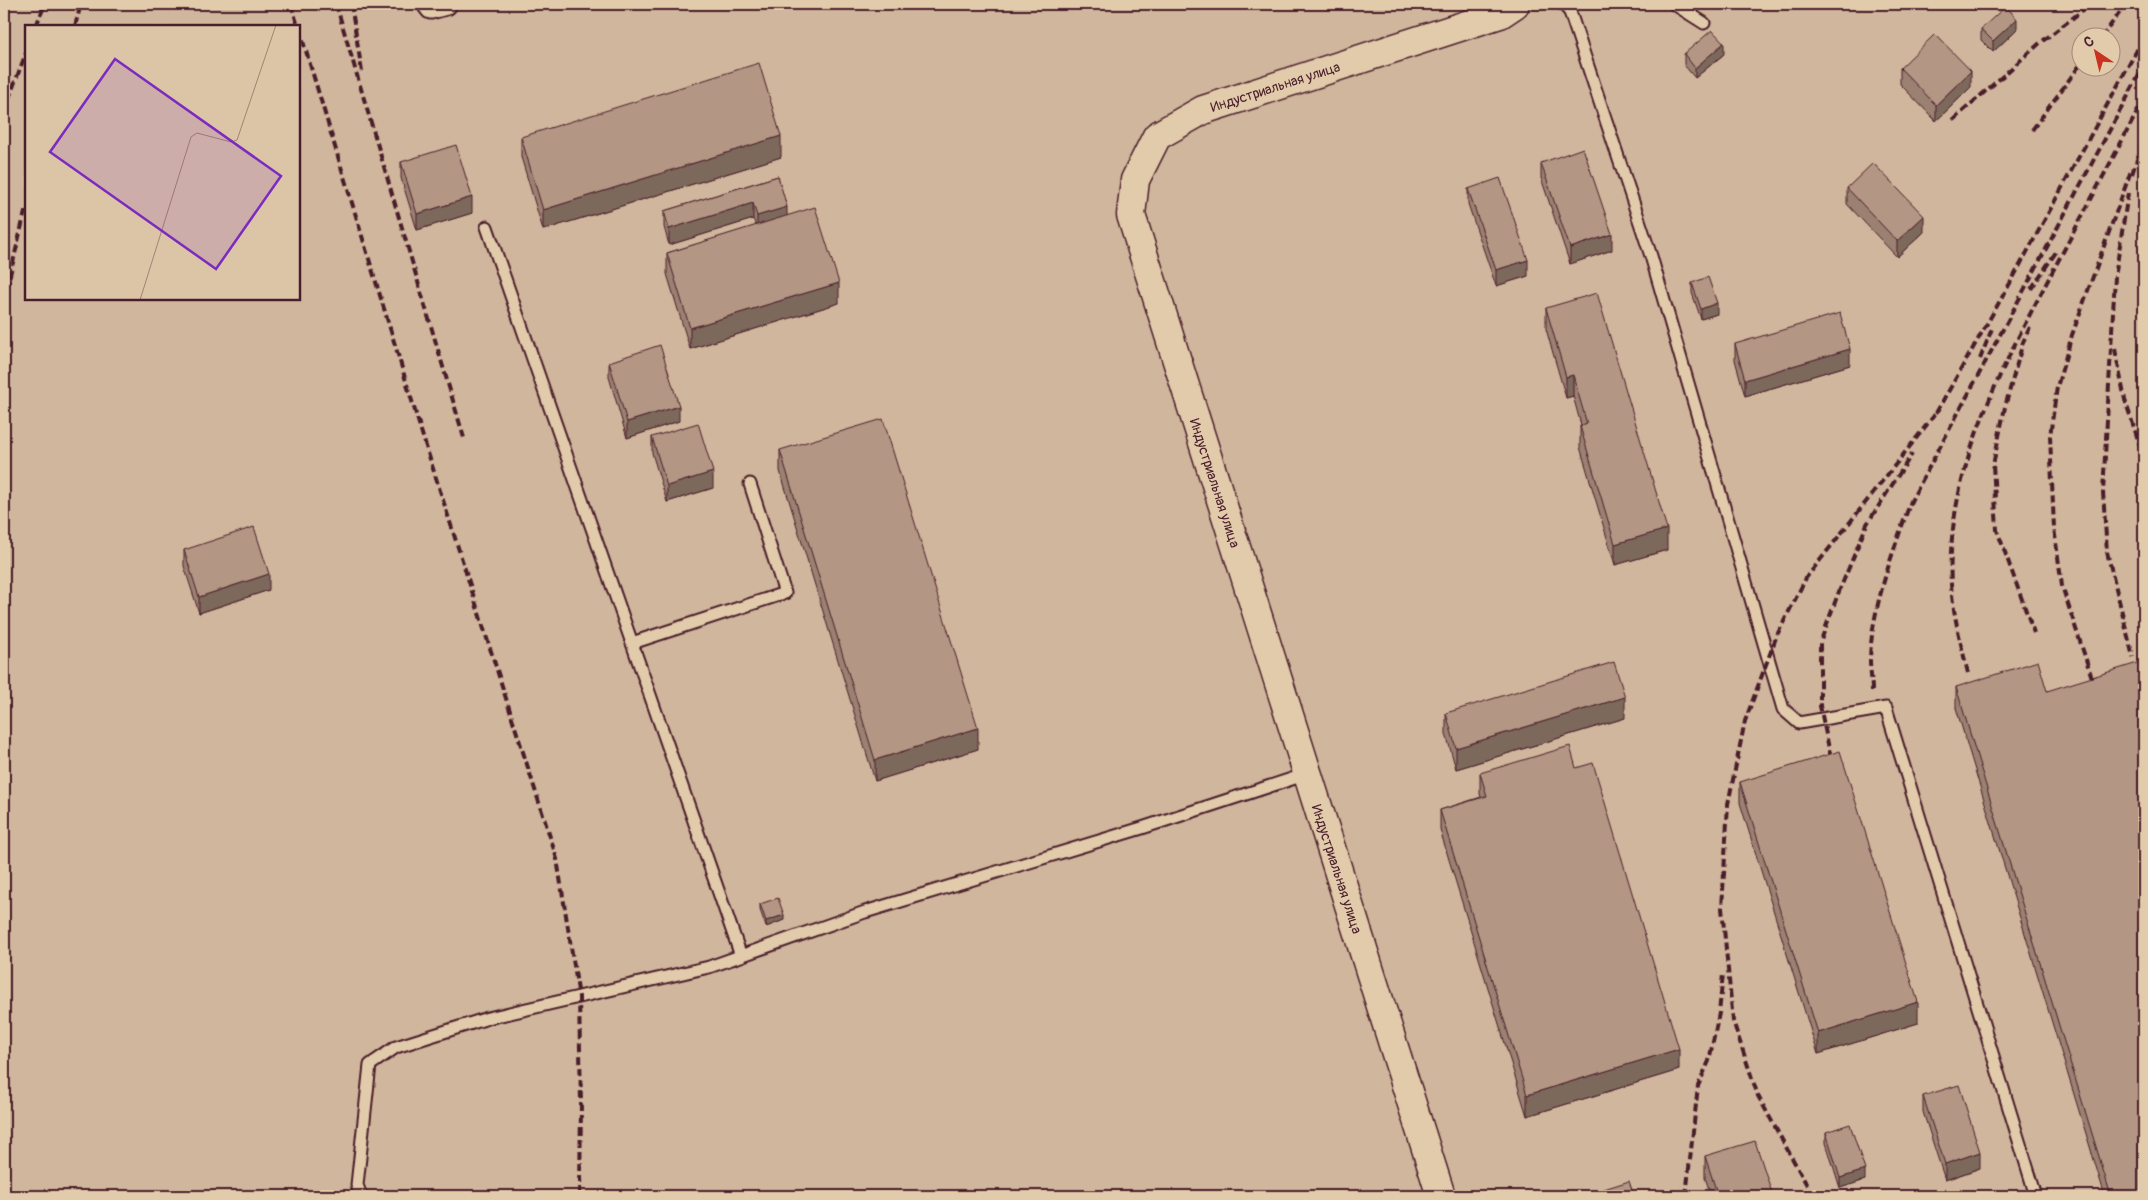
<svg xmlns="http://www.w3.org/2000/svg" width="2148" height="1200" viewBox="0 0 2148 1200" font-family="Pangolin,sans-serif">
<rect width="100%" height="100%" fill="#dcc4a6"/>
<filter id="ink" filterUnits="userSpaceOnUse"><feTurbulence type="fractalNoise" baseFrequency=".02" numOctaves="2"/><feDisplacementMap in="SourceGraphic" scale="10" xChannelSelector="R" yChannelSelector="G"/><feConvolveMatrix kernelMatrix="1 2 1 2 8 2 1 2 1" color-interpolation-filters="sRGB"/></filter>
<g filter="url(#ink)">
<path fill="#d0b69c" fill-rule="evenodd" d="M4,4H2144V1196H4ZM26,26H299V299H26ZM2080,38H2110V68H2080Z"/>
<g fill="none" stroke-linecap="round" stroke-linejoin="round">
<defs>
<g id="service">
<path d="M1563,4L1570,12L1651,256L1783,709L1799,723L1886,708L2036,1196"/>
<path d="M1674,4L1704,23"/>
<path d="M487,227L741,956"/>
<path d="M632,643L785,593L750,484"/>
<path d="M361,1196L357,1185L370,1065L396,1047L488,1018L709,967L865,912L1142,828L1307,774"/>
</g>
<path id="minor" d="M428,4L431,8L446,4"/>
<g id="tertiary">
<path id="s1" d="M1441,1196L1131,215L1135,180L1157,136L1203,110L1500,14L1515,4"/>
</g>
</defs>
<use href="#service" stroke="#4a1f2b" stroke-width="15"/>
<use href="#minor" stroke="#4a1f2b" stroke-width="25"/>
<use href="#tertiary" stroke="#4a1f2b" stroke-width="31"/>
<use href="#service" stroke="#e2cbab" stroke-width="11"/>
<use href="#minor" stroke="#e2cbab" stroke-width="21"/>
<use href="#tertiary" stroke="#e2cbab" stroke-width="28"/>
<g stroke="#4a1f2b" stroke-width="4" stroke-dasharray="8 4" stroke-linecap="butt">
<path d="M291,4L298,26"/>
<path d="M336,4L464,438"/>
<path d="M351,4L362,72"/>
<path d="M36,26L45,4"/>
<path d="M75,26L81,4"/>
<path d="M299,28L422,434L557,859L579,997L581,1103L580,1196"/>
<path d="M2101,38L2126,4"/>
<path d="M4,111L26,53"/>
<path d="M1953,120L2040,43L2091,4"/>
<path d="M2032,130L2080,65"/>
<path d="M2132,174L2144,139"/>
<path d="M2128,193L2115,277L2103,492L2107,552L2133,657"/>
<path d="M2031,289L2056,252"/>
<path d="M4,300L26,208"/>
<path d="M2030,327L2023,342L2005,407L1993,465L1997,530L2034,633"/>
<path d="M2115,349L2125,400L2144,458"/>
<path d="M1980,359L1993,326"/>
<path d="M1936,413L2013,278L2144,37"/>
<path d="M1968,673C1961,644 1953,614 1951,584C1945,470 2005,361 2057,263C2086,209 2115,154 2144,99"/>
<path d="M2092,678L2062,586L2054,528L2050,436L2057,387L2072,335L2132,168"/>
<path d="M1872,691C1872,681 1870,670 1870,660C1871,610 1894,548 1911,501L2144,66"/>
<path d="M1831,758L1820,706V643L1838,594L1867,524L1912,454"/>
<path d="M1686,1196L1698,1086L1709,1061L1719,1013L1723,974"/>
<path d="M1813,1196L1758,1096L1733,1021L1722,908L1728,804L1745,721L1777,635L1806,578L1940,408"/>
</g>
</g>
<g fill="#9a8171" stroke="#4a1f2b">
<path d="M1981,29H2017L1993,52L1981,40Z"/>
<path d="M1684,54H1724L1695,78L1684,65Z"/>
<path d="M1900,68L1971,87L1936,121L1900,84Z"/>
<path d="M521,137L781,157L543,230L521,157Z"/>
<path d="M401,162L472,213L417,230L401,178Z"/>
<path d="M1541,163L1612,250L1570,264L1541,178Z"/>
<path d="M778,176L787,216L839,303L690,349L667,274V253L756,226L753,219L669,245L664,227V211Z"/>
<path d="M1847,188L1924,232L1897,257L1847,204Z"/>
<path d="M1468,189L1528,276L1496,286L1468,204Z"/>
<path d="M1692,283L1717,314L1701,319L1692,293Z"/>
<path d="M1546,308L1667,550L1615,565L1580,447V426L1581,425L1573,396L1566,398L1546,329Z"/>
<path d="M1735,344L1850,365L1745,396L1735,360Z"/>
<path d="M609,362L679,421L627,438L609,377Z"/>
<path d="M652,437L713,488L667,502L652,453Z"/>
<path d="M780,450L978,749L875,781L780,471Z"/>
<path d="M184,550L269,590L199,613L184,566Z"/>
<path d="M1956,687L2047,691L2144,1196H2105L1956,708Z"/>
<path d="M1446,713L1625,718L1456,769L1446,734Z"/>
<path d="M1576,768L1679,1070L1527,1116L1440,830V810L1481,797L1480,794V773Z"/>
<path d="M1740,782L1918,1023L1818,1054L1740,803Z"/>
<path d="M760,904L784,920L766,927L760,910Z"/>
<path d="M1923,1096L1980,1168L1945,1180L1923,1112Z"/>
<path d="M1826,1132L1865,1180L1840,1188L1826,1143Z"/>
<path d="M1705,1156L1773,1196H1711L1705,1177Z"/>
</g>
<g fill="#7d695c" stroke="#4a1f2b">
<path d="M2017,19V29L1993,52V41Z"/>
<path d="M1724,43V54L1695,78V68Z"/>
<path d="M1971,71V87L1936,121V105Z"/>
<path d="M781,136V157L543,230V210Z"/>
<path d="M472,197V213L417,230V214Z"/>
<path d="M753,203V219L669,245V229Z"/>
<path d="M787,207V223L757,232V216Z"/>
<path d="M1924,216V232L1897,257V241Z"/>
<path d="M1612,234V250L1570,264V248Z"/>
<path d="M1528,260V276L1496,286V270Z"/>
<path d="M839,283V303L690,349V328Z"/>
<path d="M1717,303V314L1701,319V309Z"/>
<path d="M1850,349V365L1745,396V380Z"/>
<path d="M1573,375V396L1566,398V377Z"/>
<path d="M679,406V421L627,438V422Z"/>
<path d="M713,472V488L667,502V486Z"/>
<path d="M1667,529V550L1615,565V544Z"/>
<path d="M269,574V590L199,613V597Z"/>
<path d="M1625,697V718L1456,769V748Z"/>
<path d="M978,728V749L875,781V760Z"/>
<path d="M784,915V920L766,927V921Z"/>
<path d="M1918,1002V1023L1818,1054V1033Z"/>
<path d="M1679,1049V1070L1527,1116V1095Z"/>
<path d="M1980,1152V1168L1945,1180V1164Z"/>
<path d="M1865,1170V1180L1840,1188V1178Z"/>
</g>
<g fill="#b39683" stroke="#4a1f2b">
<path d="M2006,6L2017,19L1993,41L1981,29Z"/>
<path d="M1712,30L1724,43L1695,68L1684,54Z"/>
<path d="M1935,34L1971,71L1936,105L1900,68Z"/>
<path d="M759,63L781,136L543,210L521,137Z"/>
<path d="M456,145L472,197L417,214L401,162Z"/>
<path d="M1583,148L1612,234L1570,248L1541,163Z"/>
<path d="M1873,163L1924,216L1897,241L1847,188Z"/>
<path d="M778,176L787,207L757,216L753,203L669,229L664,211Z"/>
<path d="M1500,178L1528,260L1496,270L1468,189Z"/>
<path d="M815,207L839,283L690,328L667,253Z"/>
<path d="M1708,277L1717,303L1701,309L1692,283Z"/>
<path d="M1597,293L1667,529L1615,544L1580,426L1587,424L1573,375L1566,377L1546,308Z"/>
<path d="M1840,313L1850,349L1745,380L1735,344Z"/>
<path d="M660,345L679,406L627,422L609,362Z"/>
<path d="M883,419L978,728L875,760L780,450Z"/>
<path d="M698,423L713,472L667,486L652,437Z"/>
<path d="M254,527L269,574L199,597L184,550Z"/>
<path d="M2038,661L2047,691L2144,661V1196H2111L1956,687Z"/>
<path d="M1614,662L1625,697L1456,748L1446,713Z"/>
<path d="M1570,746L1576,768L1593,763L1679,1049L1527,1095L1440,810L1487,796L1480,773Z"/>
<path d="M1840,751L1918,1002L1818,1033L1740,782Z"/>
<path d="M778,898L784,915L766,921L760,904Z"/>
<path d="M1959,1085L1980,1152L1945,1164L1923,1096Z"/>
<path d="M1850,1124L1865,1170L1840,1178L1826,1132Z"/>
<path d="M1755,1141L1773,1196H1718L1705,1156Z"/>
<path d="M1629,1181L1634,1196H1582Z"/>
</g>
</g>
<g text-anchor="middle" stroke-width="4.5" stroke-linejoin="round" paint-order="stroke">
<g font-size="14" fill="#4a1f2b" stroke="#e2cbab">
<text dy="5" stroke="none"><textPath href="#s1" startOffset="1242">Индустриальная улица</textPath></text>
<text transform="translate(1215 483) rotate(72)" y="5">Индустриальная улица</text>
<text transform="translate(1337 869) rotate(72)" y="5">Индустриальная улица</text>
</g>
</g>
<g transform="translate(25 25)">
<rect width="275" height="275" fill="#dcc4a6"/>
<path fill="none" stroke="#a28275" stroke-width="1" d="M115,275L166,112L172,108L206,117L212,115L251,0"/>
<path fill="#7b2cbf" fill-opacity="0.15" stroke="#7b2cbf" stroke-width="2.5" d="M90,34L256,151L191,244L25,127Z"/>
<rect width="275" height="275" fill="none" stroke="#4a1f2b" stroke-width="2.5"/>
</g>
<rect width="2148" height="1200" fill="none" stroke="#e2cbab" stroke-width="20"/>
<rect x="10" y="10" width="2128" height="1180" fill="none" stroke="#4a1f2b" stroke-width="2" filter="url(#ink)"/>
<g transform="translate(2096 52) rotate(325)"><circle r="24" fill="#e2cbab" stroke="#a58678"/>
<path d="M0-4L9 19L0 12L-9 19Z" fill="#c8321e"/>
<text y="-8" font-size="14" font-weight="bold" text-anchor="middle" fill="#4a1f2b">С</text>
</g>
</svg>
